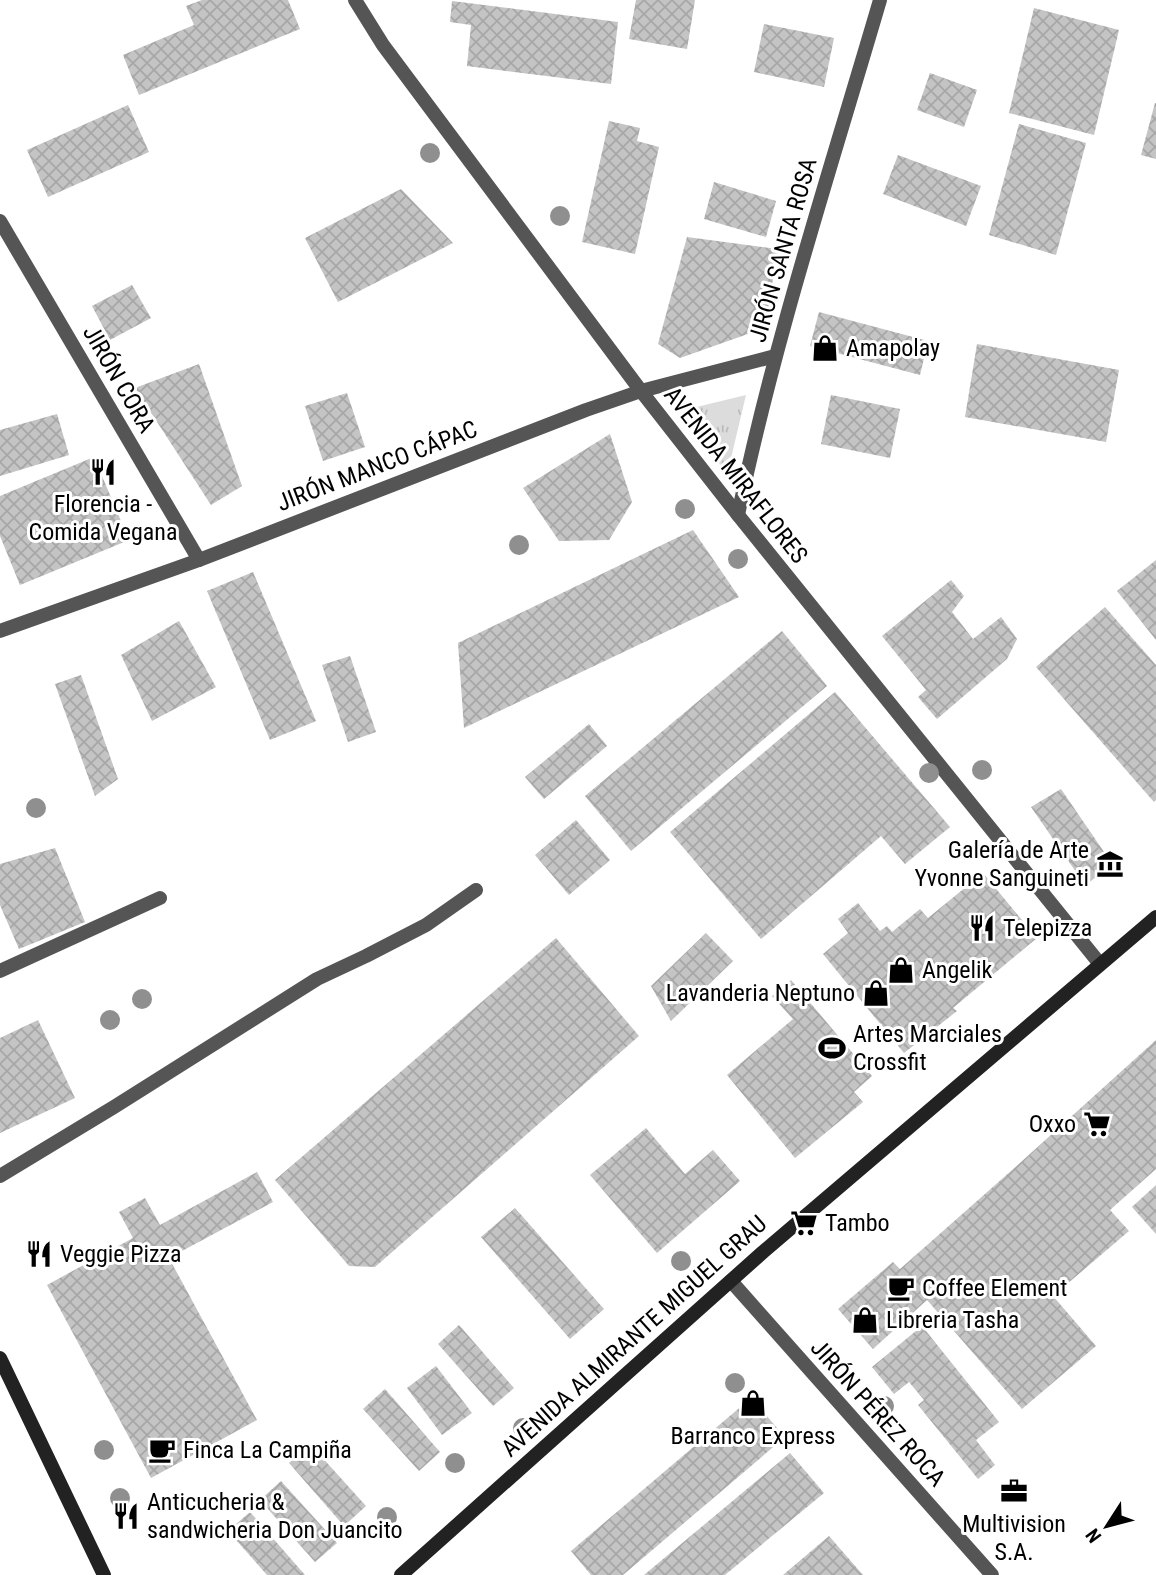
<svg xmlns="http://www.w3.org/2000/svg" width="1156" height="1575" viewBox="0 0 1156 1575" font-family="'Roboto Condensed',sans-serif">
<defs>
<pattern id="grass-tufts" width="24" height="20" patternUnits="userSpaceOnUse" patternTransform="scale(1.75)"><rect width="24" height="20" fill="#dcdcdc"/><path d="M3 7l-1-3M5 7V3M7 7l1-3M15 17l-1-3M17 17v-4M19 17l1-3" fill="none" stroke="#bbb"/></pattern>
<pattern id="building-cross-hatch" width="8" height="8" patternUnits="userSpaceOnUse" patternTransform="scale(1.75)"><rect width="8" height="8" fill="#c4c4c4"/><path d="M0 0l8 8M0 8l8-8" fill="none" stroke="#a7a7a7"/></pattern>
</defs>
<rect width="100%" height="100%" fill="#fff"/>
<path fill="url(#grass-tufts)" d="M746,395L727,475L684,410Z"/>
<g fill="url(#building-cross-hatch)">
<path d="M202,0H288L300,29L139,95L123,55L194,25L186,6Z"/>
<path d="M636,0H695L687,49L629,39Z"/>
<path d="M452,1L618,22L611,84L467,66L471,25L450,22Z"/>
<path d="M1034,8L1119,30L1094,135L1009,113Z"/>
<path d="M764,24L834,38L824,87L754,72Z"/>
<path d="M930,73L977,90L964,127L917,110Z"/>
<path d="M1155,103H1156V159L1141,155Z"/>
<path d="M128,105L149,152L48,197L27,150Z"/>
<path d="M609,121L640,128L637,141L659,147L635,254L582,242Z"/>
<path d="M1019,124L1086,143L1056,255L989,235Z"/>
<path d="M898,155L981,186L966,226L883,194Z"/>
<path d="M714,182L776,201L766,237L704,219Z"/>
<path d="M401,189L453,243L338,302L305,238Z"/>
<path d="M687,237L778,249L765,328L680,358L658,344Z"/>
<path d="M132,285L151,318L110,340L92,306Z"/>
<path d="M819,312L928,341L920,375L810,346Z"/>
<path d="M977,344L1119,370L1106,442L965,417Z"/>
<path d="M199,364L242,486L211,505L135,388Z"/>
<path d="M347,393L365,447L323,461L305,406Z"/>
<path d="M831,395L900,409L890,458L821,444Z"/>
<path d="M57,414L69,455L0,476V430Z"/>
<path d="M610,434L632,502L609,540L559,541L523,488Z"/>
<path d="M94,457L129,540L20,585L0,536V496Z"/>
<path d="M693,530L739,597L464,728L458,643Z"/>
<path d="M1156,560V640L1117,591Z"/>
<path d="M253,572L316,721L270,740L207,591Z"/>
<path d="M951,580L964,596L952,612L973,639L1001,617L1017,639L1007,659L937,719L918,697L926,690L882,636Z"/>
<path d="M1105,607L1156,665V800L1154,802L1036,667Z"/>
<path d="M179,621L216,687L152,721L121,655Z"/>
<path d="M782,631L827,686L631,851L585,796Z"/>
<path d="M350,656L376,732L348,742L322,665Z"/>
<path d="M81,675L118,779L95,796L55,684Z"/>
<path d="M835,692L950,827L905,864L881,836L761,939L670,832Z"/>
<path d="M589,724L607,746L544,799L525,777Z"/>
<path d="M1061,789L1113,865L1085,885L1031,807Z"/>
<path d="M576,820L610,860L569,895L535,855Z"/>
<path d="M55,848L85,922L19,949L0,905V864Z"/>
<path d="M983,873L1037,938L953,1008L957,1011L904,1053L823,954L848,933L838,919L858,903L880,931L887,926L892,932L920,909L928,918Z"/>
<path d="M706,933L733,961L671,1021L651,986Z"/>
<path d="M556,938L639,1036L375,1267L349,1266L275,1180Z"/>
<path d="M791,980L872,1076L854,1092L863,1102L795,1158L727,1075L793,1019L772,996Z"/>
<path d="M38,1020L75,1098L0,1133V1038Z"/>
<path d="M1156,1040V1169L1110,1210L1129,1231L1053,1296L1096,1346L1022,1409L927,1300L873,1349L838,1309L893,1262L900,1269L1021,1162Z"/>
<path d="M646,1128L685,1174L713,1150L740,1181L657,1253L590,1175Z"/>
<path d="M257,1172L273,1202L169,1258L257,1420L151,1478L47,1285L133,1238L119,1212L145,1198L160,1225Z"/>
<path d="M1156,1185V1234L1132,1207Z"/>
<path d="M515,1208L604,1309L570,1339L481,1237Z"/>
<path d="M459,1325L514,1388L493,1406L438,1344Z"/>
<path d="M922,1326L999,1422L976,1440L995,1465L978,1479L918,1405L924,1400L909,1382L894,1394L872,1367Z"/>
<path d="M436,1366L472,1413L442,1435L407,1388Z"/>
<path d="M385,1389L440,1452L419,1471L363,1409Z"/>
<path d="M751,1398L785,1437L623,1575H591L571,1551Z"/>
<path d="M310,1444L366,1506L344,1526L289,1463Z"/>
<path d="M790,1453L824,1493L725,1575H644Z"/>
<path d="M281,1481L337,1543L315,1562L260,1500Z"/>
<path d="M250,1512L305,1575H267L228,1531Z"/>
<path d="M829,1536L863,1575H783Z"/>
</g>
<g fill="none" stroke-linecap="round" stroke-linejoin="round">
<g stroke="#555" stroke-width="14">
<path d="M0,971L160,898"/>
<path d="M0,1176L114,1107L317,979L366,956L426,925L476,890"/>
</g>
<g stroke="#555" stroke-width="14">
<path d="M355,0L383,45L641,391L738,515L1100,964"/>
<path d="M0,221L199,560"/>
<path d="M738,515C774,341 830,171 880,0"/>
<path d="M0,631L199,560L586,410L641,391L775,356"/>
<path d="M731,1281L992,1575"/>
</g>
<g stroke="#222" stroke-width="14">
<path d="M0,1358L104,1575"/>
<path d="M401,1575L763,1252L1156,917"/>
</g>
</g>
<g fill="#8f8f8f">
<circle cx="430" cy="153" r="10"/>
<circle cx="560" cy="216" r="10"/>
<circle cx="685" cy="509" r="10"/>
<circle cx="519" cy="545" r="10"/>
<circle cx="738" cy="559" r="10"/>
<circle cx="982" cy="770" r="10"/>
<circle cx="929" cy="773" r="10"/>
<circle cx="36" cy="808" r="10"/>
<circle cx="142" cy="999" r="10"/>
<circle cx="110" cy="1020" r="10"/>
<circle cx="681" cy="1261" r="10"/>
<circle cx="735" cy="1383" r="10"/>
<circle cx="884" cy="1406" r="10"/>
<circle cx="523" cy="1428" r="10"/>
<circle cx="104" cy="1450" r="10"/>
<circle cx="455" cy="1463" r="10"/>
<circle cx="120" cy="1498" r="10"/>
<circle cx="387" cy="1517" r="10"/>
</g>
<defs>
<symbol id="shop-bare" viewBox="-9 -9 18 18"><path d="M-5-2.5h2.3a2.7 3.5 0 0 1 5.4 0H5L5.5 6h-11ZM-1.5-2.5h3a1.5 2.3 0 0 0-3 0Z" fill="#000" stroke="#fff" stroke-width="2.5" paint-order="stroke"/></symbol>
<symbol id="restaurant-bare" viewBox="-9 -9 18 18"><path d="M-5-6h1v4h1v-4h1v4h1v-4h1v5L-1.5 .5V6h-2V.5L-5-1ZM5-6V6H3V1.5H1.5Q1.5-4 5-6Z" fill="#000" stroke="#fff" stroke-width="2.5" paint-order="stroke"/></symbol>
<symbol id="museum-bare" viewBox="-9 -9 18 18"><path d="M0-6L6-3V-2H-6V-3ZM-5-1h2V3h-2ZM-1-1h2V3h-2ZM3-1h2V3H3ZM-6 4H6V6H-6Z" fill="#000" stroke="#fff" stroke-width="2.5" paint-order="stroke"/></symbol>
<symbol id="stadium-bare" viewBox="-9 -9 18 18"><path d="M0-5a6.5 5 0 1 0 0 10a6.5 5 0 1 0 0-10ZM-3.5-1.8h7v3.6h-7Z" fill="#000" stroke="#fff" stroke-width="2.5" paint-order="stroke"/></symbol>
<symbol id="supermarket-bare" viewBox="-9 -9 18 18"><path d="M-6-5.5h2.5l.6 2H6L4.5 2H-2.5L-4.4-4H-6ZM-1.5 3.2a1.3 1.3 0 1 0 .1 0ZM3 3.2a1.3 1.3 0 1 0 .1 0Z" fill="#000" stroke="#fff" stroke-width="2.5" paint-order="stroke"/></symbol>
<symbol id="cafe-bare" viewBox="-9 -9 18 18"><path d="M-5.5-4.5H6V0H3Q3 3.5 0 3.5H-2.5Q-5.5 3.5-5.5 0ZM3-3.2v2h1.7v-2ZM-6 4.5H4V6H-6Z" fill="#000" stroke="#fff" stroke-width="2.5" paint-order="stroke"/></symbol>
<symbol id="office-bare" viewBox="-9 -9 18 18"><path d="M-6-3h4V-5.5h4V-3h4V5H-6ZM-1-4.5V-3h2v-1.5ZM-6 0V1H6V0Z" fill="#000" stroke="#fff" stroke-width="2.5" paint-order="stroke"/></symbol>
</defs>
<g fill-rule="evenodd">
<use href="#shop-bare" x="806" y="329" width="38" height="38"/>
<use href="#restaurant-bare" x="84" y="453" width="38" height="38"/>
<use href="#museum-bare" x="1091" y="845" width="38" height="38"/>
<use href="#restaurant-bare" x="963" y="909" width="38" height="38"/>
<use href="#shop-bare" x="882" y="951" width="38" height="38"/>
<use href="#shop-bare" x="857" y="974" width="38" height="38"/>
<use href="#stadium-bare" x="813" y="1029" width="38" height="38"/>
<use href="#supermarket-bare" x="1078" y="1105" width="38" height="38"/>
<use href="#supermarket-bare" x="785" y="1204" width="38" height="38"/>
<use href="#restaurant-bare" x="20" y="1235" width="38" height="38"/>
<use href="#cafe-bare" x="882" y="1269" width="38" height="38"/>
<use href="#shop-bare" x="846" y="1301" width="38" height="38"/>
<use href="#shop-bare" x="734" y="1384" width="38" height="38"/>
<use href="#cafe-bare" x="143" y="1431" width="38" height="38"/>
<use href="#office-bare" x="995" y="1472" width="38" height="38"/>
<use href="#restaurant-bare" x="107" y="1497" width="38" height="38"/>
</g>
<g text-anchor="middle" stroke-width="6" stroke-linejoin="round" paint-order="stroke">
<g font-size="24" fill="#000" stroke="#fff">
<text transform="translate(783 250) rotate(-74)" y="8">JIRÓN SANTA ROSA</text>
<text transform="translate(119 379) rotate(60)" y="8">JIRÓN CORA</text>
<text transform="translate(377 466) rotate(-21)" y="8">JIRÓN MANCO CÁPAC</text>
<text transform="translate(736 475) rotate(52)" y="8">AVENIDA MIRAFLORES</text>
<text transform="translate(634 1336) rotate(-42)" y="8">AVENIDA ALMIRANTE MIGUEL GRAU</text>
<text transform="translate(878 1413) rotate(48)" y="8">JIRÓN PÉREZ ROCA</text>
</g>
<g font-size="24" fill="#000" stroke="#fff" text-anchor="start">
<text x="846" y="356">Amapolay</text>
<text x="103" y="512" text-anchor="middle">Florencia -<tspan x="103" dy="28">Comida Vegana</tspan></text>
<text x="1089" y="858" text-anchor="end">Galería de Arte<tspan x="1089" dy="28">Yvonne Sanguineti</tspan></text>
<text x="1003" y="936">Telepizza</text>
<text x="922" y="978">Angelik</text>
<text x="855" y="1001" text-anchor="end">Lavanderia Neptuno</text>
<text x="853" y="1042">Artes Marciales<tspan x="853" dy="28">Crossfit</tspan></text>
<text x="1076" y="1132" text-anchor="end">Oxxo</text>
<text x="825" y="1231">Tambo</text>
<text x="60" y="1262">Veggie Pizza</text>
<text x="922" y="1296">Coffee Element</text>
<text x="886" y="1328">Libreria Tasha</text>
<text x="753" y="1444" text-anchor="middle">Barranco Express</text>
<text x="183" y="1458">Finca La Campiña</text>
<text x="147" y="1510">Anticucheria &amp;<tspan x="147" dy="28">sandwicheria Don Juancito</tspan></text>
<text x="1014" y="1532" text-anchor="middle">Multivision<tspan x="1014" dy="28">S.A.</tspan></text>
</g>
</g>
<g transform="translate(1107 1526) rotate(234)" stroke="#ffffff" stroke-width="5" paint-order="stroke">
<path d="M0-5L12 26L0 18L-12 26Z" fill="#000000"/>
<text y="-10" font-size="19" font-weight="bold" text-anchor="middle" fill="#000000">N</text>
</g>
</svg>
